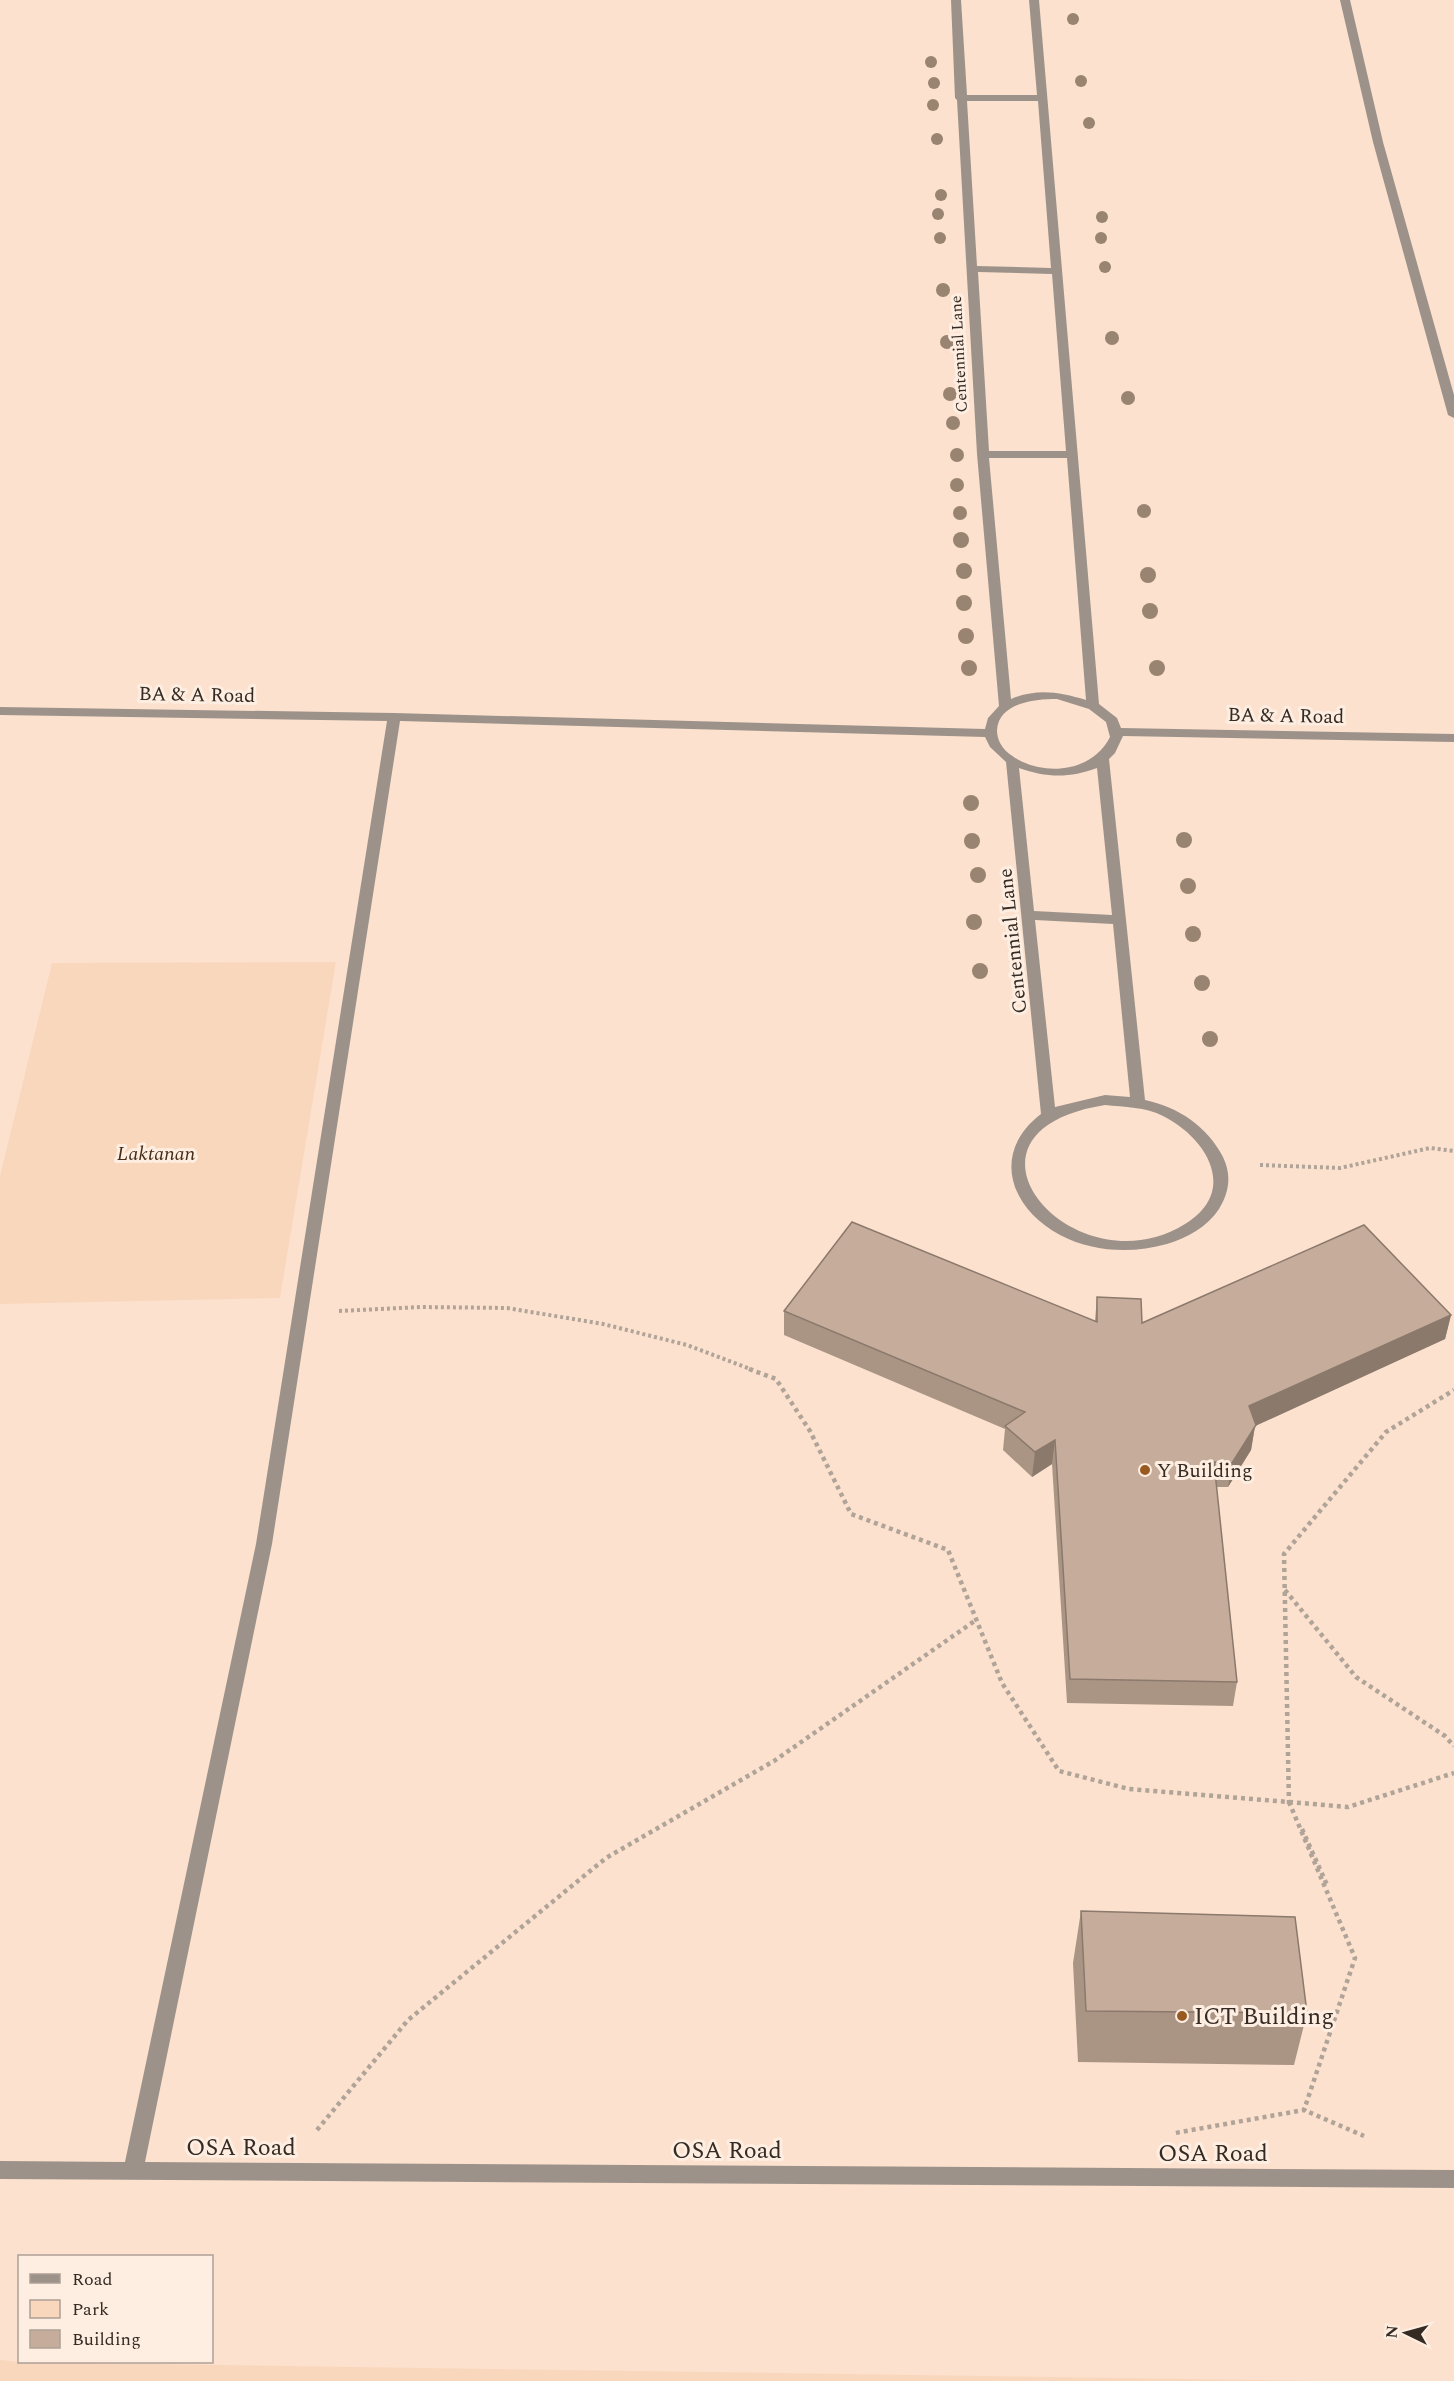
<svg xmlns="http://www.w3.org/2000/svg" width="1454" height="2381" viewBox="0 0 1454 2381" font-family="Spectral,serif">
<rect width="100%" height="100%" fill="#feeee2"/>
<path fill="#fce1ce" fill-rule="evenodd" d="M0,0H1454V2381H0ZM20,2256H212V2362H20Z"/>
<g fill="#f9d7bd">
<path d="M336,962L280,1298L0,1304V1176L52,963Z"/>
<path d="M0,2360L20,2362L1321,2381H0Z"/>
</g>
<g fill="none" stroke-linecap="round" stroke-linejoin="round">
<g stroke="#b0a398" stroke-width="4" stroke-dasharray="3 3" stroke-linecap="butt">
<path d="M1260,1165L1340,1168L1430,1148L1454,1151"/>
<path d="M339,1311L421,1307L507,1308L603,1324L687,1345L753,1370"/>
</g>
<g stroke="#b0a398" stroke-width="4.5" stroke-dasharray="4 4" stroke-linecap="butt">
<path d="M749,1369L776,1379L810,1431L851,1514L948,1550L1002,1683L1059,1771L1129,1789L1289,1802L1355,1958L1304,2110L1175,2133"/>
<path d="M1285,1590L1356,1677L1445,1736L1454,1746"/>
<path d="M1289,1802L1348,1807L1454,1773"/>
<path d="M1289,1804L1284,1554L1386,1432L1454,1390"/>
<path d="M1302,1829L1327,1885"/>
<path d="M1305,2108L1304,2110L1364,2136"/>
<path d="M317,2130L408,2020L606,1858L774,1761L976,1620"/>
</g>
<g fill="#9d928a" fill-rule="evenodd">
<path d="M951,0H961L967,95H1037L1029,0H1039L1099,704L1117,718L1121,728L1454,734V742L1123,736L1115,753L1109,759L1145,1100C1178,1107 1207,1126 1223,1157C1232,1176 1229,1192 1219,1209C1207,1227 1187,1238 1167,1244C1132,1254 1092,1252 1060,1235C1009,1208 991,1152 1041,1114L1006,762L990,747L985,737L400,721L272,1544L145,2162L1454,2170V2188L0,2179V2161L125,2162L256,1544L387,721L0,715V707L394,713L985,729L988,718L999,706L977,454L957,100L955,98ZM967,101H1038L1051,268L977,266ZM978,272L1052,274L1066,451H989ZM989,458H1067L1086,700C1060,692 1037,688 1011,699ZM1057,699L1089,709L1106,722L1110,737C1091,775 1036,778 1006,751C1000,745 997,738 997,730C999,702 1036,699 1057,699ZM1019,768C1047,778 1070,778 1097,768L1112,915L1034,911ZM1035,920L1113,924L1130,1097L1105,1095L1055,1107ZM1105,1105C1124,1107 1146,1107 1163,1116C1207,1138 1239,1191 1185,1224C1074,1293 934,1132 1105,1105Z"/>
<path d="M1340,0H1350L1383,142L1454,395V418L1448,415L1373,142Z"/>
</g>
</g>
<g fill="#998371">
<circle cx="1073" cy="19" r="6"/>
<circle cx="931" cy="62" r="6"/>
<circle cx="1081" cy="81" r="6"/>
<circle cx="934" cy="83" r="6"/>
<circle cx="933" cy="105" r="6"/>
<circle cx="1089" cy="123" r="6"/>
<circle cx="937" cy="139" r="6"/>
<circle cx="941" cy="195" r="6"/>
<circle cx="938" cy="214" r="6"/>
<circle cx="1102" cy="217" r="6"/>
<circle cx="940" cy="238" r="6"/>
<circle cx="1101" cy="238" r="6"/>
<circle cx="1105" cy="267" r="6"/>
<circle cx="943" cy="290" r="7"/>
<circle cx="1112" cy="338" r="7"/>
<circle cx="947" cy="342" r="7"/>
<circle cx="950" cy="394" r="7"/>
<circle cx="1128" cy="398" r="7"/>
<circle cx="953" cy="423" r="7"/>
<circle cx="957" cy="455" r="7"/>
<circle cx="957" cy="485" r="7"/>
<circle cx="1144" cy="511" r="7"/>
<circle cx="960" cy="513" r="7"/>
<circle cx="961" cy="540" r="8"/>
<circle cx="964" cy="571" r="8"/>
<circle cx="1148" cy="575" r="8"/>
<circle cx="964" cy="603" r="8"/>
<circle cx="1150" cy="611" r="8"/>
<circle cx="966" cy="636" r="8"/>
<circle cx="969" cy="668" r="8"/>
<circle cx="1157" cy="668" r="8"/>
<circle cx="971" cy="803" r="8"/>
<circle cx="1184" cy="840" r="8"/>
<circle cx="972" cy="841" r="8"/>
<circle cx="978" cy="875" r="8"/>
<circle cx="1188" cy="886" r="8"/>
<circle cx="974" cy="922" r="8"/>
<circle cx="1193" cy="934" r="8"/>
<circle cx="980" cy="971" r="8"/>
<circle cx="1202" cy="983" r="8"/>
<circle cx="1210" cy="1039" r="8"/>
</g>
<g fill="#aa9585">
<path d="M1097,1297L1142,1323L1451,1315L1445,1339L1255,1426L1251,1450L1228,1487H1216L1237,1682L1233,1706L1067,1703L1052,1464L1032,1477L1003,1450L1005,1429L784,1335V1311L1095,1321Z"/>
<path d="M1081,1911L1307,2013L1294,2065L1078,2062L1073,1963Z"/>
</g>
<g fill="#8b796c">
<path d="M1451,1315L1445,1339L1255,1426L1251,1450L1228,1487L1232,1463L1249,1406Z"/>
<path d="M1055,1440L1052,1464L1032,1477L1035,1452Z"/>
</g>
<g fill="#c6ad9b" stroke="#8b796c" stroke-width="1.5">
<path d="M852,1222L1097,1322V1297L1141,1299L1142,1323L1364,1225L1451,1315L1249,1406L1256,1425L1232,1463L1214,1462L1237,1682L1070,1679L1055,1440L1035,1452L1005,1426L1025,1412L784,1311Z"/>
<path d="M1081,1911L1295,1917L1307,2013L1086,2011Z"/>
</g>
<g fill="#995a22" stroke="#feeee2" stroke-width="2">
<circle cx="1145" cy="1470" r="6"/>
<circle cx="1182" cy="2016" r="6"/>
</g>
<g text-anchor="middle" stroke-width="6" stroke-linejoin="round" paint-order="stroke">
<g font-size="16" fill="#352b23" stroke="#feeee2">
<text transform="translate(958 354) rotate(-93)" y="6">Centennial Lane</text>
</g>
<g font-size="20" fill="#352b23" stroke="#feeee2">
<text transform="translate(197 694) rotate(1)" y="7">BA &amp; A Road</text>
<text transform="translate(1286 715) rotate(1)" y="7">BA &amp; A Road</text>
<text transform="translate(1012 941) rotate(-96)" y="7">Centennial Lane</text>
</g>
<g font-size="20" font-style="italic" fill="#462b15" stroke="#feeee2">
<text x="156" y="1160">Laktanan</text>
</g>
<g font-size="20" fill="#352b23" stroke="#feeee2" text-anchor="start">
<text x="1157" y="1477">Y Building</text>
</g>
<g font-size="24" fill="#352b23" stroke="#feeee2" text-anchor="start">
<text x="1194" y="2024">ICT Building</text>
</g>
<g font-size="24" fill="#352b23" stroke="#feeee2">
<text x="241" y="2155">OSA Road</text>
<text x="727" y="2158">OSA Road</text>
<text x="1213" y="2161">OSA Road</text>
</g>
</g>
<rect x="18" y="2255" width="195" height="108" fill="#feeee2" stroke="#aea096" stroke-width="1.5"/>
<rect x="30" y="2274" width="30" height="9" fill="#9d928a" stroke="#aea096" stroke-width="1.5"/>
<text x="72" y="2285" font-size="18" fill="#352b23">Road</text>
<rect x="30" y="2300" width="30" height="18" fill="#f9d7bd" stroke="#aea096" stroke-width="1.5"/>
<text x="72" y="2315" font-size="18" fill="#352b23">Park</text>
<rect x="30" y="2330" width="30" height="18" fill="#c6ad9b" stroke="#aea096" stroke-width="1.5"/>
<text x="72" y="2345" font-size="18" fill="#352b23">Building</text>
<g transform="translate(1406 2333) rotate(275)" stroke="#feeee2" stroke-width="4.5" paint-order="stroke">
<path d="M0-4.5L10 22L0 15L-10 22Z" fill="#352b23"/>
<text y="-9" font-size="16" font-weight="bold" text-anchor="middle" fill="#352b23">N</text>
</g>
</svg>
